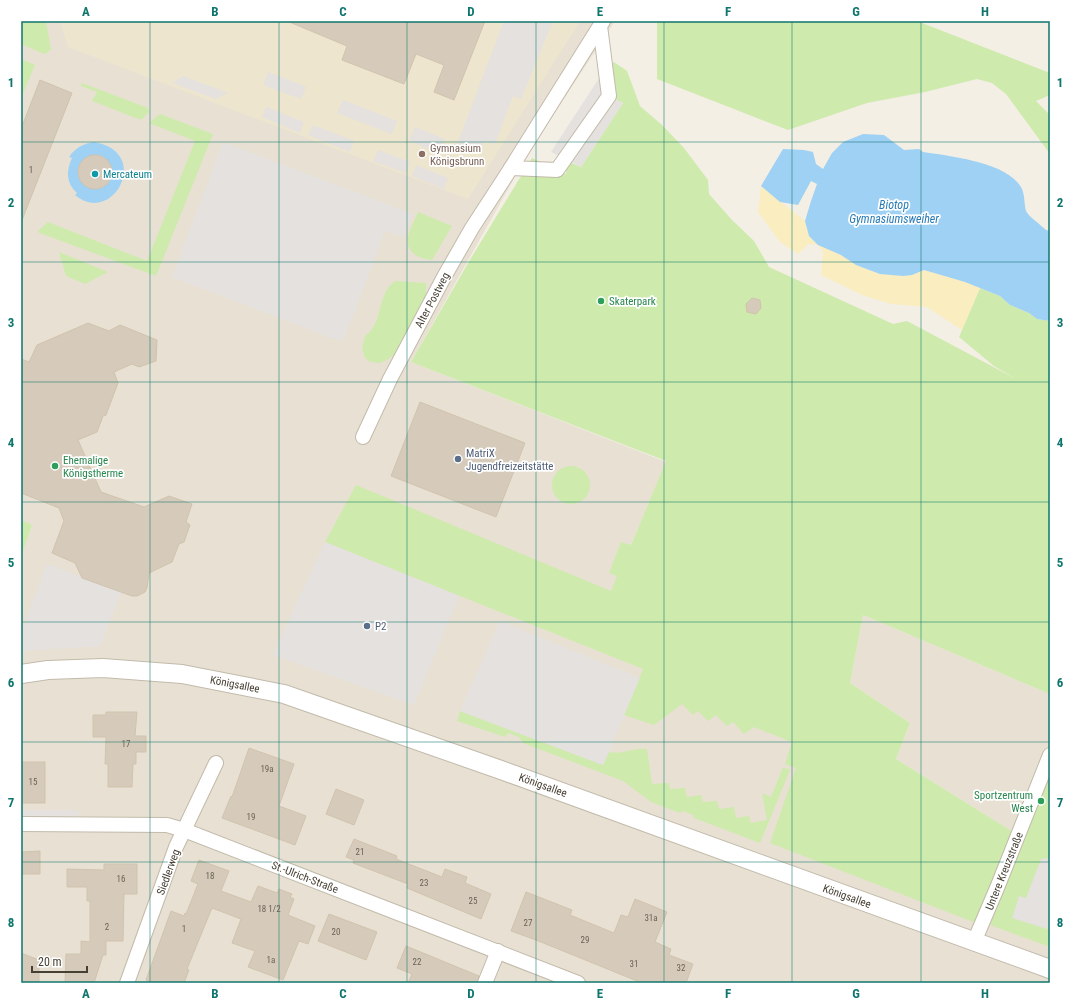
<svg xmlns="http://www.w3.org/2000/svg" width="1071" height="1004" viewBox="0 0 1071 1004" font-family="'Roboto Condensed',sans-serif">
<rect width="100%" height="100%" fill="#f3efe5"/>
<path fill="#e8e1d3" d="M21,21H615L529,152L411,362L666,462L611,592L356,486L820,739L1018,835L896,759L910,723L850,683L863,615L1050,694V983H21Z"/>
<path fill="#ede5ce" d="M60,21H580L468,199L68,47Z"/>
<g fill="#ceeaac">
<path d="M21,21H46L51,50L44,54L21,44Z"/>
<path d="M657,21H917L1050,73V95L1036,101L1050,115V154L1006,94L992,83L977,79L925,92L867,103L788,130L657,79Z"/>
<path d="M21,59L35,65L21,98Z"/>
<path d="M614,62L627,71L640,106L662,125L684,148L708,180L709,194L732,220L754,241L769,267L893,324L907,321L1018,380L994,366L959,337L980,288L1000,296L1010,305L1029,313L1037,319L1050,321V694L863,615L850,683L910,723L896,759L1018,835L1050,756V947L990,925L995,912L988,910L981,925L770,843L796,768L785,764L792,742L754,727L744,734L733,722L727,726L716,715L708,721L698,711L693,715L682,704L654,725L624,715L643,669L325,542L356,485L611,591L617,576L609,573L621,542L631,545L666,461L411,362L471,258L532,158L566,174L567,161L581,167L623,103L609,96L605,69Z"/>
<path d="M82,83L148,108L149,112L141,120L92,101L97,92L81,86Z"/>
<path d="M160,114L213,134L156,276L37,232L48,222L147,261L195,141L149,123Z"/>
<path d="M418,212L452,226L432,260C419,259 405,252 408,237C410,228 415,220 418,212Z"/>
<path d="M59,252L108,272L85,284L66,276Z"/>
<path d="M395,281L426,283V294L400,346L394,355L387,360L380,363L371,362L365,358L362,349L365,336C381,325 378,303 388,288C390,285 393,283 395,281Z"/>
<circle cx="571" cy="485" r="19"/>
<path d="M21,520L32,525L21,556Z"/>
<path d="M460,711L603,765L609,752C622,755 633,747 647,749L652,784L669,783L670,789L685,788L687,797L701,795L703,802L717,801L719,809L734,807L736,818L749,816L751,823L767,820L762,793L771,797L783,767L790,770L760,843L694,818L693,815L683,811L680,813L651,802L623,781L523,743L519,737L508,733L505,737L457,721Z"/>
</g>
<path fill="#faedbf" d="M761,186L805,221L809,236L818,245L841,255L856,265L880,274L903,276L912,275L924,270L965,282L980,288L962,330L927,307L891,304L862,295L821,275L823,252L819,246L814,244H809L798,254L780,242L758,212Z"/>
<g fill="#e4e1de">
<path d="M504,21H553L521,99L513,96L495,144L484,142L477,153L456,147Z"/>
<path d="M605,69L609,96L623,103L581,167L551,152Z"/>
<path d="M268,72L306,87L301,99L263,85Z"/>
<path d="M183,76L228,93L216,99L172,83Z"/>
<path d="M343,100L397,121L392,134L337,113Z"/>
<path d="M266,107L304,122L300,133L262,117Z"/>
<path d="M313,125L354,141L350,152L308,135Z"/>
<path d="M415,127L445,139L439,153L409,141Z"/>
<path d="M223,142L413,214L403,237L385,231L355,311L342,342L172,277Z"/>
<path d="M378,150L410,162L405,173L373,161Z"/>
<path d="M416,165L448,178L444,189L412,176Z"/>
<path d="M325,542L459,596L414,705L273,655Z"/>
<path d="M47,564L121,592L100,646L21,651V634Z"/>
<path d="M500,621L640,678L603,765L460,711Z"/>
<path d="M21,810H79V818L21,817Z"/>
<path d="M1050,858V930L1012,918L1019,896L1026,898L1041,859Z"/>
</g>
<g fill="#9ed1f4">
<path d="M863,134L884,135L904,150L919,149L923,152C949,156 1009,162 1022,189C1025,196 1024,204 1026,211C1028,216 1041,225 1046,230L1050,231V321L1037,319L1029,313L1010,305L1000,296L965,282L924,270L912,275L903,276L880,274L856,265L841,255L818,245L809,236L805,221L811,201L817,184L811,181L798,205L780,202L761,186L783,149L804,150L813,152L816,164L823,169L832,153L843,142Z"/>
<path d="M94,142C153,152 113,227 75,195L77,193C66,183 66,171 72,158L69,157C76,147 83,144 94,142Z"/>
</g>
<g fill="#d6cbba" stroke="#d1c3ad">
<path d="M287,21H485L454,100L434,92L444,65L416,54L404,84L342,60L347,46Z"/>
<path d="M40,80L72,93L22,220L21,129Z"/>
<circle cx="95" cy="172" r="17"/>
<path d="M752,298L760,300L761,308L756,314L747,312L746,304Z"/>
<path d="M88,323L109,331L120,325L157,340L156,361L139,367L132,364L114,372L118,383L106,415L103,416L97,432L78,440L101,492L144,507L169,496L192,504L186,522L190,525L184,542L179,544L172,562L149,573L147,588L145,592L137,596H132L82,578L75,563L52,553L64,521L59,508L21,493V359L29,362L37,345Z"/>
<path d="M420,402L525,443L496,517L391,476Z"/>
<path d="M106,712H137L135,736H146V752H136V764H133L132,787H108V764H105L106,737H93V715H106Z"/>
<path d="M249,748L294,764L279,806L306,816L295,845L222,818L231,796L232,797Z"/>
<rect x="21" y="762" width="24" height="41"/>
<path d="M336,789L364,800L354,825L326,814Z"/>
<path d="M354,839L397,856L396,859L442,877L445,869L467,877L465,883L491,894L481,919L407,888L408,884L353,863L354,860L346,857Z"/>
<path d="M40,851V874H21V852Z"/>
<path d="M199,860L229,871L221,891L251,902L258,886L277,893L279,889L292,894L290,897L294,899L288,915L315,926L308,944L299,941L283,980L248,967L255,951L232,943L241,919L212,908L187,969L189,970L184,983H155L146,980L171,911L184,916L185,913L186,914L198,884L191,881Z"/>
<path d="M104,864H137V894H124L123,941H106V955H103L94,983H65L66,954H81V941L90,942V901H87V887H67V869L104,870Z"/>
<path d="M526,892L572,910L570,915L614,933L621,915L628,917L635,899L667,912L655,942L671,949L669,955L693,964L686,983H642L536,940L511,931Z"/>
<path d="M329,914L377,932L366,960L318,941Z"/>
<path d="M406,946L479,976L477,983H408L412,974L397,968Z"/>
<path d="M21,953L39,960V983H21Z"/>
</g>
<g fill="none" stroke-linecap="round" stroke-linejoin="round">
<defs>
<g id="minor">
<path d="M511,168L557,170L609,96L600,26"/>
<path d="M363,437L390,379L444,277L472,228L511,168L603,21"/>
<path d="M21,824L167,825L184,830L578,983"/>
<path d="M974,942L997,888L1050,755"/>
<path d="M127,983L176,847L216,763"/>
<path d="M485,983L498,951"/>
</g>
<path id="tertiary" d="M21,674L48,670L103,668L182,674L284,694L501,770L1050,969"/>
</defs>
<use href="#minor" stroke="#c2baaa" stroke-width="16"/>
<use href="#tertiary" stroke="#c2baaa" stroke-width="20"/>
<use href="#minor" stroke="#fff" stroke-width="14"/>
<use href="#tertiary" stroke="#fff" stroke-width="18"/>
</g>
<path fill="none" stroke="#0f766e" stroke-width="1" stroke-opacity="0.55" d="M150,21V983M279,21V983M407,21V983M536,21V983M664,21V983M792,21V983M921,21V983M21,142H1050M21,262H1050M21,382H1050M21,502H1050M21,622H1050M21,742H1050M21,862H1050"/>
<circle fill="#8d6e63" stroke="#fff" stroke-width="1.5" cx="422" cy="154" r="4"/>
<circle fill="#0f9aa8" stroke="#fff" stroke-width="1.5" cx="95" cy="174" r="4"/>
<g fill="#2e9e5b" stroke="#fff" stroke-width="1.5">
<circle cx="601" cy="301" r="4"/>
<circle cx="55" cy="466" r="4"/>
<circle cx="1041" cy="801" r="4"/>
</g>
<g fill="#5c6f8a" stroke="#fff" stroke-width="1.5">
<circle cx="458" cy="459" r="4"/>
<circle cx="367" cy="626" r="4"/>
</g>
<g text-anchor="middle" stroke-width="3.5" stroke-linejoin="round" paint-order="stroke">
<g font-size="9" fill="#6a6256">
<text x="31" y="173">1</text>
<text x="126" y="747">17</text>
<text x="267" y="772">19a</text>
<text x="33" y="785">15</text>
<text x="251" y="820">19</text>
<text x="360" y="855">21</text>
<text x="210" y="879">18</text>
<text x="121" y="882">16</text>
<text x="424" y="886">23</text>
<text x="473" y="904">25</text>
<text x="269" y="912">18 1/2</text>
<text x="651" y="921">31a</text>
<text x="528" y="926">27</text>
<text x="107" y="930">2</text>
<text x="184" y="932">1</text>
<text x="336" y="935">20</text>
<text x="585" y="943">29</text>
<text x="271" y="963">1a</text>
<text x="417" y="965">22</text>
<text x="634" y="967">31</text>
<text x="681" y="971">32</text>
</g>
<g font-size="11" fill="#785e54" stroke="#fff" text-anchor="start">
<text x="430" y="152">Gymnasium<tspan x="430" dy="13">Königsbrunn</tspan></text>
</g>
<g font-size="11" fill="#0d838f" stroke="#fff" text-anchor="start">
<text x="103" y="178">Mercateum</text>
</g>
<g font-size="11" fill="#463f34" stroke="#fff">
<text transform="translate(432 300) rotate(-62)" y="4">Alter Postweg</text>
<text transform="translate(235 684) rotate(11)" y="4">Königsallee</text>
<text transform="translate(543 785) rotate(20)" y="4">Königsallee</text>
<text transform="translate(1004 871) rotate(-68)" y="4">Untere Kreuzstraße</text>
<text transform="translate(168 872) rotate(-70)" y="4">Siedlerweg</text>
<text transform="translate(305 877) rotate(21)" y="4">St.-Ulrich-Straße</text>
<text transform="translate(847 896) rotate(20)" y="4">Königsallee</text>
</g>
<g font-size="11" fill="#27864d" stroke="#fff" text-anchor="start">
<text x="609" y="305">Skaterpark</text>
<text x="63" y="464">Ehemalige<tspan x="63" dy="13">Königstherme</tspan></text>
<text x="1033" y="799" text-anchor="end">Sportzentrum<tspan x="1033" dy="13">West</tspan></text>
</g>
<g font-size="11" fill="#4e5e75" stroke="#fff" text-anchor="start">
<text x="466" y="457">MatriX<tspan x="466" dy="13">Jugendfreizeitstätte</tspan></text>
<text x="375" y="630">P2</text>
</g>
<g font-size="12" font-style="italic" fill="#287bb7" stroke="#fff">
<text x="894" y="209">Biotop<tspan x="894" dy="14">Gymnasiumsweiher</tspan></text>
</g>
</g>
<rect width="1071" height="1004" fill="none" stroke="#ffffff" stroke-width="44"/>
<path d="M32 966v6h55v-6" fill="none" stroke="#463f34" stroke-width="2"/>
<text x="38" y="966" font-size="12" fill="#463f34" stroke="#ffffff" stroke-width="3" paint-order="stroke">20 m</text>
<rect x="22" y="22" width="1027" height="960" fill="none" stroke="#0f766e" stroke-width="1.5"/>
<g font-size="13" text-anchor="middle" font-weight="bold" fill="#0f766e">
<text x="86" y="16">A</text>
<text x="215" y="16">B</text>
<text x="343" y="16">C</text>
<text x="471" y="16">D</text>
<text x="600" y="16">E</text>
<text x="728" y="16">F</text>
<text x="856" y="16">G</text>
<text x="985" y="16">H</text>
<text x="11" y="87">1</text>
<text x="1060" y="87">1</text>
<text x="11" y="207">2</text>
<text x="1060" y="207">2</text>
<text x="11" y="327">3</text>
<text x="1060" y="327">3</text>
<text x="11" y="447">4</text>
<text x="1060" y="447">4</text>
<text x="11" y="567">5</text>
<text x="1060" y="567">5</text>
<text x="11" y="687">6</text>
<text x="1060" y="687">6</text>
<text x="11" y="807">7</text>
<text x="1060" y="807">7</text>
<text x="11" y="927">8</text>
<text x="1060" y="927">8</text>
<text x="86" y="998">A</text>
<text x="215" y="998">B</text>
<text x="343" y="998">C</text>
<text x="471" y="998">D</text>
<text x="600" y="998">E</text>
<text x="728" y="998">F</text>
<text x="856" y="998">G</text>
<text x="985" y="998">H</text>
</g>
</svg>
